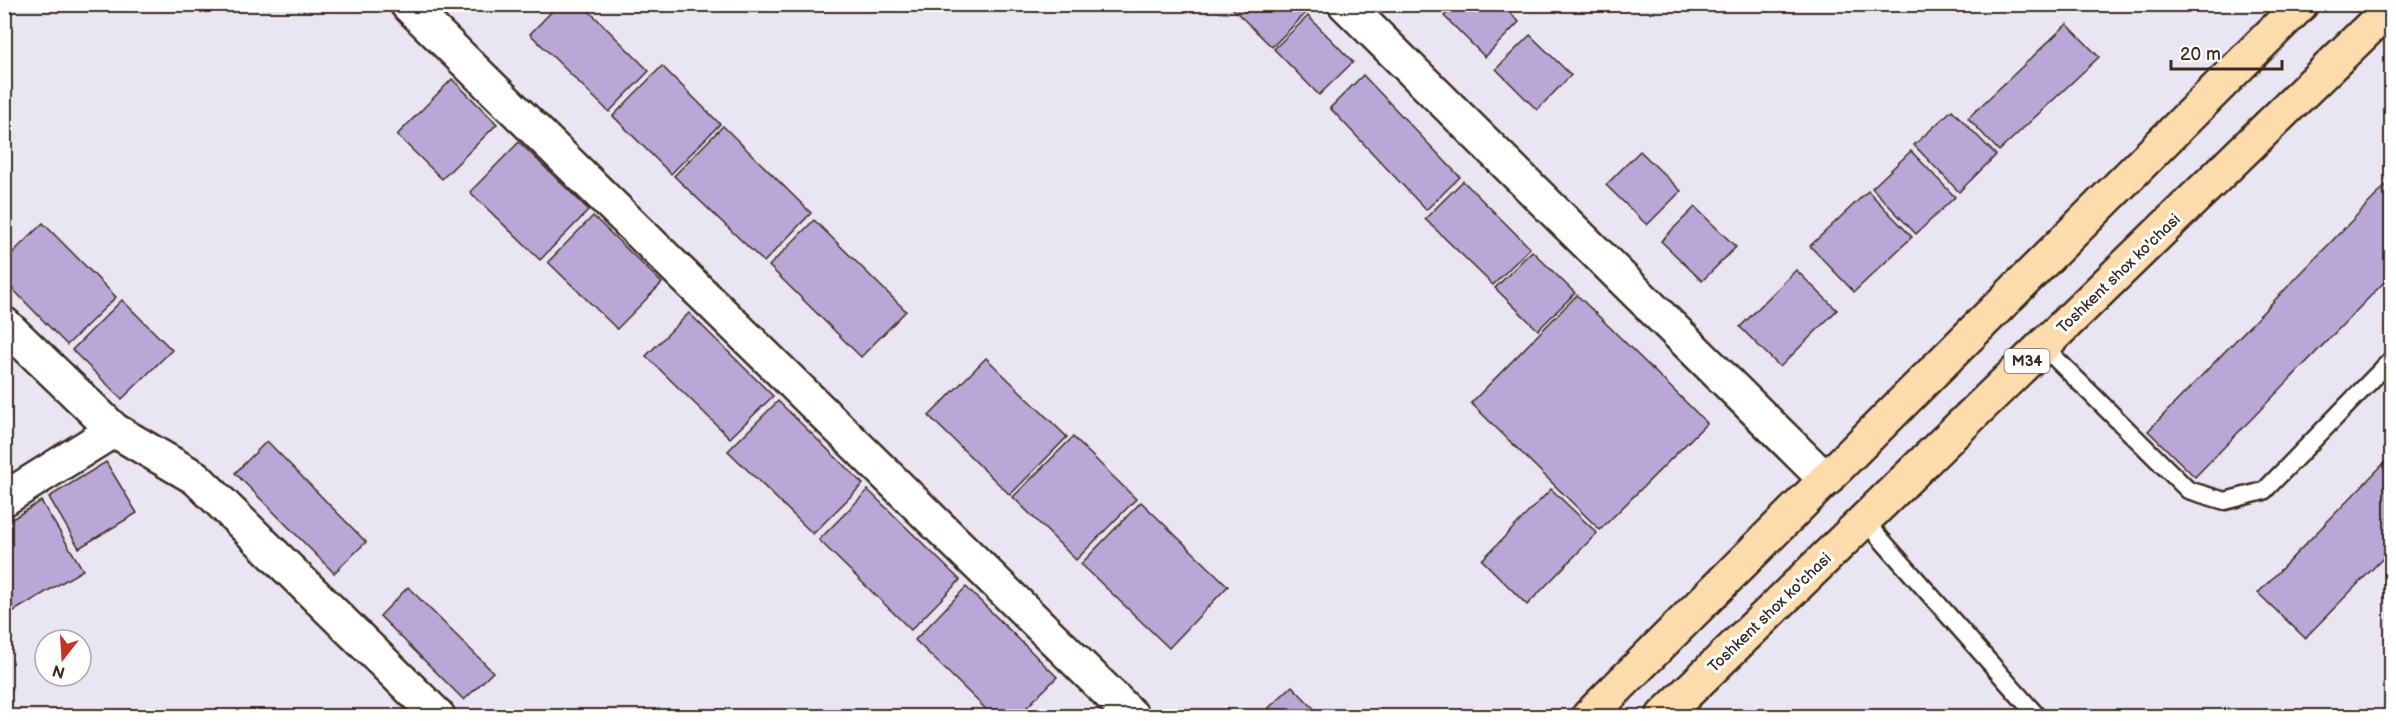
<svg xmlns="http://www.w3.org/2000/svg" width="2396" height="721" viewBox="0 0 2396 721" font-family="'Balsamiq Sans',sans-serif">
<rect width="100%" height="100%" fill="#eae5f3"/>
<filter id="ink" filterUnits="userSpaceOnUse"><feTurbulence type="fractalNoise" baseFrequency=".0167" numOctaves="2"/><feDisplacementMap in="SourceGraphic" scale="12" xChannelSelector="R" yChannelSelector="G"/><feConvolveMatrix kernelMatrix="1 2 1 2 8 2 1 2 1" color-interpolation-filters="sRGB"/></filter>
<g filter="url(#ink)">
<g fill="#baa7d7" stroke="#3b2a1e" stroke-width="1.5">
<path d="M559,4H582L649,71L609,112L530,34Z"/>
<path d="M1233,4H1297L1306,13L1272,47L1231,7Z"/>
<path d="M1456,4H1501L1519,22L1485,57L1444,16Z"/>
<path d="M1308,16L1353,62L1319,95L1274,49Z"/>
<path d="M2067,24L2099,57L1999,151L1968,118Z"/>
<path d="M1530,35L1571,75L1537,110L1496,69Z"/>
<path d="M662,66L720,124L671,174L613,116Z"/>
<path d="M1363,75L1460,177L1426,210L1330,108Z"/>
<path d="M452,79L497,124L442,179L397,135Z"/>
<path d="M1952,110L1996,155L1959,192L1914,145Z"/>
<path d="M723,126L811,213L764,262L674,176Z"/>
<path d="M519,142L589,210L540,260L470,192Z"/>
<path d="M1640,151L1681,191L1647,225L1606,185Z"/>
<path d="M1911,151L1955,197L1916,234L1872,188Z"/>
<path d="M2392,179V274L2195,477L2148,431Z"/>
<path d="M1463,181L1530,248L1493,285L1425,219Z"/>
<path d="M1868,191L1912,237L1854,292L1810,246Z"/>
<path d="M1695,207L1736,247L1702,281L1661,241Z"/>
<path d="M593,216L662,283L617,329L548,262Z"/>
<path d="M814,220L906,311L861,357L769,266Z"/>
<path d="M43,223L116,297L67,345L4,280V261Z"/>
<path d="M1532,251L1575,293L1538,330L1495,288Z"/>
<path d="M1796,270L1837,310L1780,367L1740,327Z"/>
<path d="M1577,295L1707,423L1600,530L1471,403Z"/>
<path d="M122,300L172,350L122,399L72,350Z"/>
<path d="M689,313L773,396L730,438L646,356Z"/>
<path d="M986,358L1067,437L1010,495L929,416Z"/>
<path d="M778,401L863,484L813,534L728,451Z"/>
<path d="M1073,437L1136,499L1076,560L1013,497Z"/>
<path d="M267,441L366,542L334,573L235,473Z"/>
<path d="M2392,455V549L2305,638L2258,593Z"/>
<path d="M106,462L137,513L79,548L49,497Z"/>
<path d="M1551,489L1597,533L1527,605L1482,560Z"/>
<path d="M868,490L960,580L911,630L819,540Z"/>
<path d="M41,501L83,570L4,617V524Z"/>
<path d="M1141,502L1228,586L1169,648L1081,564Z"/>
<path d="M408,587L493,672L464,700L380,616Z"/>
<path d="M966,587L1057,677L1018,716H993L915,640Z"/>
<path d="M1292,686L1321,716H1260Z"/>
</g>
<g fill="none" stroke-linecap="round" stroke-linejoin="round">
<defs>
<g id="lane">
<path d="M2043,346L2188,490L2225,501L2264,491L2392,359"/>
<path d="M1864,520L2037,716"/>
</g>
<g id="street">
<path d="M407,4L1132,716"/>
<path d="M1345,4L1826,480"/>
<path d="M4,324L114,430L196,478L438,716"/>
<path d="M4,499L114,430"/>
</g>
<g id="primary">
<path d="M1589,716L2301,4"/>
<path d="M1663,716L2392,6"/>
</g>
</defs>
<use href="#lane" stroke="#3b2a1e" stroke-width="21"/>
<use href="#street" stroke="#3b2a1e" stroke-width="38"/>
<use href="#primary" stroke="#3b2a1e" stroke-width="38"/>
<use href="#lane" stroke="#fff" stroke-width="16"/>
<use href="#street" stroke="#fff" stroke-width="33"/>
<use href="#primary" stroke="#fcdcac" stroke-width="33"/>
</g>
</g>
<g text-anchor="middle" stroke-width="6" stroke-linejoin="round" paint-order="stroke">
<rect fill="#fff" stroke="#766a62" stroke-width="1.5" x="2004.5" y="349" width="45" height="24" rx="4.5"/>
<g font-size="15" font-weight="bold" fill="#3b2a1e">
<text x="2027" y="366">M34</text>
</g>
<g font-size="16" fill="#3b2a1e" stroke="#fff">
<text transform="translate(2118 273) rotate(-44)" y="6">Toshkent shox ko'chasi</text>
<text transform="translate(1769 612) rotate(-44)" y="6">Toshkent shox ko'chasi</text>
</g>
</g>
<rect width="2396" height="721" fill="none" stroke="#fff" stroke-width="24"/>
<rect x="12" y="12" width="2372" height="697" fill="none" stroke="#3b2a1e" stroke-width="2" filter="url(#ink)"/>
<g transform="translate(63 658) rotate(197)"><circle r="28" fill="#ffffff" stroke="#b1aaa5" stroke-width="1.5"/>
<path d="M0-4.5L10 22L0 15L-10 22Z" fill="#c8321e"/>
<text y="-9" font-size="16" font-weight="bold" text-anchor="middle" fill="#3b2a1e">N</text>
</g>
<path d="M2171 60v9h111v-9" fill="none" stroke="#3b2a1e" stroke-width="3"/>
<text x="2180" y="60" font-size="18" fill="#3b2a1e" stroke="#ffffff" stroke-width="4.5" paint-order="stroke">20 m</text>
</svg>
